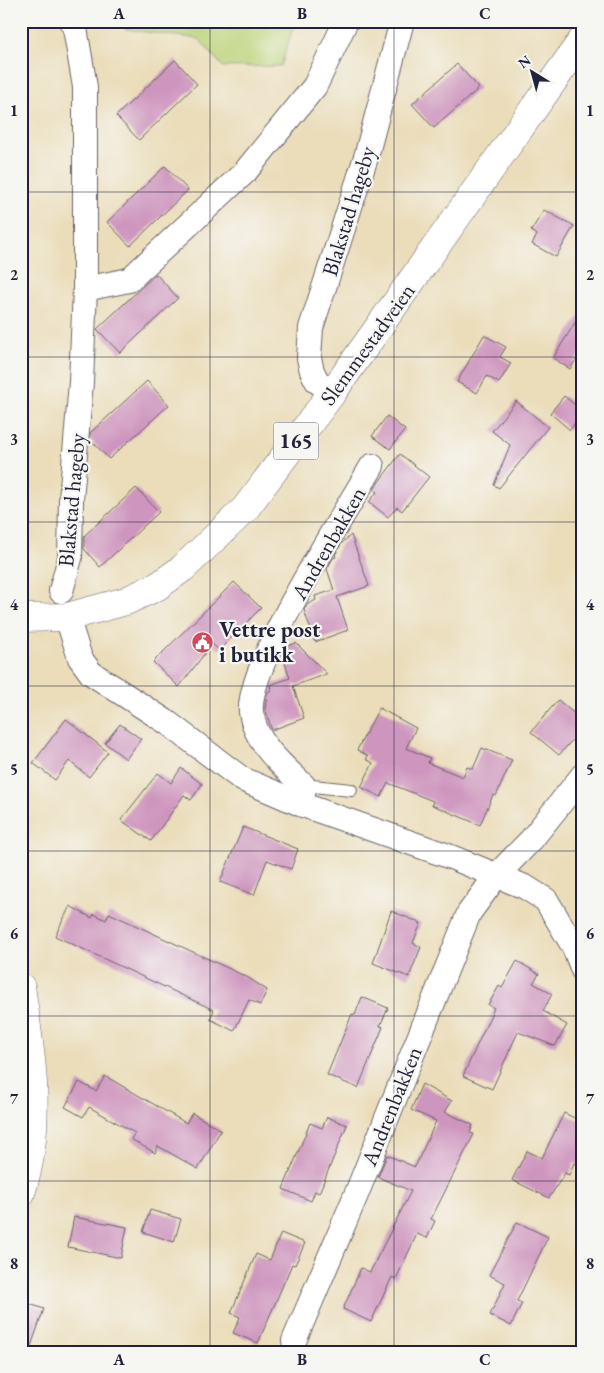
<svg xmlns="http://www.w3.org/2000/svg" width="604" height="1373" viewBox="0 0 604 1373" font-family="'EB Garamond',serif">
<rect width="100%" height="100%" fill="#f6f6f2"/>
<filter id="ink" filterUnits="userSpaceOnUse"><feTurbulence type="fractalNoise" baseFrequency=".02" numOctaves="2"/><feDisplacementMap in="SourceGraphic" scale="10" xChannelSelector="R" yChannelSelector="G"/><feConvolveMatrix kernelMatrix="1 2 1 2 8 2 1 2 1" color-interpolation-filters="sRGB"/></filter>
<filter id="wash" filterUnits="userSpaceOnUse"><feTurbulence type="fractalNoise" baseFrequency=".0096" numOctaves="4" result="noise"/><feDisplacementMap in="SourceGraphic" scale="20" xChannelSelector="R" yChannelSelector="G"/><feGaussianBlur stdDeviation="1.12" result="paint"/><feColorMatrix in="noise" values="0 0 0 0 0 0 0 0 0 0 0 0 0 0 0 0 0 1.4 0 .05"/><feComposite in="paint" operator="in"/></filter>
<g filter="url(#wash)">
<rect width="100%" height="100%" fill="#ebddba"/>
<path fill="#b9d175" stroke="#6e7a58" d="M127,21H295L281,66L223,67L199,39L125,29Z"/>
<g id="blocks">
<g fill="#ce95be">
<path d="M175,60L197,84L139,140L116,116Z"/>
<path d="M457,64L479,88L434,128L412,104Z"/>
<path d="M165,166L188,190L130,246L107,222Z"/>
<path d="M544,210L574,226L556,257L532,244L537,235L531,231Z"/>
<path d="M156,274L178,298L120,353L97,329Z"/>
<path d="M583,310V349L570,369L553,358Z"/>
<path d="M484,335L506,347L500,357L511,363L499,383L487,376L477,393L457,382Z"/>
<path d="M147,381L169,405L109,459L90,439V433Z"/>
<path d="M564,396L583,411L570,430L550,413Z"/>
<path d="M516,401L548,427L499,488L494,485L510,445L492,431Z"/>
<path d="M387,416L405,430L390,449L372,436Z"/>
<path d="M400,454L429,477L402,511L397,507L388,517L369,502L377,492L374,490L378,483Z"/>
<path d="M136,488L159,512L100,567L84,549V536Z"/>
<path d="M351,535L369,586L337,597L348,630L315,642L304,610L308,604L316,600L315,596L334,590L327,569L333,558L336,557L335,555L341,544Z"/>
<path d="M234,582L261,608L219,650L212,644L179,687L153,662Z"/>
<path d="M296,643L327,674L293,686L304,718L272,730L265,709L267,693L271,690L270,685L290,678L282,654L285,647Z"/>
<path d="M558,700L583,721V728L559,755L531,732Z"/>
<path d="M379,708L416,728L406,748L430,758L428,763L463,777L467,767L473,769L482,748L512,760L496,796L493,795L480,825L432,805L433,801L388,783L381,797L361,787L373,763L366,759L368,756L357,750Z"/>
<path d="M66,719L108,752L89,777L69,761L55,780L33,763Z"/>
<path d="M120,724L141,739L126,759L105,743Z"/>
<path d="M181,768L202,784L191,800L184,795L151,841L121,820L158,773L171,783Z"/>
<path d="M243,827L298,849L291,869L267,860L254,895L220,882Z"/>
<path d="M70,906L92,918L94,914L106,920L109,913L247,977L267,990L260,1005L249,1000L234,1031L210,1019L214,1010L55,936Z"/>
<path d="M391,911L421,923L413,943L421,947L409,977L373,963Z"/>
<path d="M517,961L539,974L533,983L552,994L543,1011L567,1025L555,1046L518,1032L492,1089L463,1076L494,1008L488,1005L499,986L502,988Z"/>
<path d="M362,997L388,1008L380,1026L383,1027L358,1088L327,1075L352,1014L355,1015Z"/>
<path d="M105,1076L186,1123L192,1113L221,1130L198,1169L158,1146L155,1153L141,1145L131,1139L135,1133L89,1107L83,1117L65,1107L79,1082L96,1091Z"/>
<path d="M422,1084L452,1101L445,1112L473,1125L470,1133L474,1134L431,1219L435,1221L427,1238L417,1234L396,1279L392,1277L371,1322L343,1309L361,1268L370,1272L411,1191L378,1177L387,1155L415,1167L436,1121L411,1110Z"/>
<path d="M564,1113L583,1122V1167L574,1163L569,1175L565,1173L549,1198L512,1180L527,1151L542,1158Z"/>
<path d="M327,1117L347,1125L319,1193L315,1191L311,1201L283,1189L310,1123L322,1128Z"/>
<path d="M150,1210L181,1219L174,1242L143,1232Z"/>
<path d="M74,1217L127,1227L121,1258L68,1247Z"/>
<path d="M517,1222L548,1237L517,1301L522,1303L511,1326L490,1315L505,1283L489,1275Z"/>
<path d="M281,1233L305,1243L295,1265L292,1264L258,1343L233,1333L240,1317L231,1313L256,1254L270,1260Z"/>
<path d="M21,1301L44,1309L29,1352H21Z"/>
</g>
</g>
</g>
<g filter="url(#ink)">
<use href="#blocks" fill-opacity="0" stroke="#686367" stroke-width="1"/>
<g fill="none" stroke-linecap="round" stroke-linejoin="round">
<defs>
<path id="lane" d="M303,785L351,790"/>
<g id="street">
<path d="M85,289L129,280L245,172L315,86L346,21"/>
<path d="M332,393L317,381L312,371L309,358L311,328L366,157L402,21"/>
<path d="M61,591L70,558L71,500L81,382L85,289V87L75,28L71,21"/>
<path d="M67,617L80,658L91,673L168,723L242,779L303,805L451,857L525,887L546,900L574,947L583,970"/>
<path d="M303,805V785C282,765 255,743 251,712C246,666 345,513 372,466"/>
<path d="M294,1341L356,1195L469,913L496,876L531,840L583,775"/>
</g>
<path id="secondary" d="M21,987C32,1056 43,1125 21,1193"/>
<path id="primary" d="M21,618L67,617L126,601L158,586L183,568L245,509L332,393L583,39"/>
</defs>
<use href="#lane" stroke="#686367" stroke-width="14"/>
<use href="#street" stroke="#686367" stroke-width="26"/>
<use href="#secondary" stroke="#686367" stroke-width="29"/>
<use href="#primary" stroke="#686367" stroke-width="29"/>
<use href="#lane" stroke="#fff" stroke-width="12"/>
<use href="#street" stroke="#fff" stroke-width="24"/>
<use href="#secondary" stroke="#fff" stroke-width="28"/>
<use href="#primary" stroke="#fff" stroke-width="28"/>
</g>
</g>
<path fill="none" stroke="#22223b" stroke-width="1" stroke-opacity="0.55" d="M210,21V1352M394,21V1352M21,192H583M21,357H583M21,522H583M21,686H583M21,851H583M21,1016H583M21,1181H583"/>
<defs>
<symbol id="civic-disc" viewBox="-11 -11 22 22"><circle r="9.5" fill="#d1495b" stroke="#f6f6f2"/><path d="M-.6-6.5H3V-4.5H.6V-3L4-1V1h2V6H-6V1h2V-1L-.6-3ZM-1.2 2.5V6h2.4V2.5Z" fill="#fff"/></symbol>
</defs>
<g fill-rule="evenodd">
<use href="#civic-disc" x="190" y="630" width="25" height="25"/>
</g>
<g text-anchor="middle" stroke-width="4.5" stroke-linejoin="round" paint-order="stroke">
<rect fill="#f6f6f2" stroke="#626272" stroke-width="1" x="273.5" y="422.5" width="45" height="37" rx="4"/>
<g font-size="21" font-weight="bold" fill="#22223b">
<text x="296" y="448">165</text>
</g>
<g font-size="22" fill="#22223b" stroke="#f6f6f2">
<text transform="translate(348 211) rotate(-73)" y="8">Blakstad hageby</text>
<text transform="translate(367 344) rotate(-54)" y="8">Slemmestadveien</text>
<text transform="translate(71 500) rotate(-85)" y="8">Blakstad hageby</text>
<text transform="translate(328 543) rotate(-60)" y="8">Andrenbakken</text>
<text transform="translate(391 1106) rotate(-68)" y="8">Andrenbakken</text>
</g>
<g font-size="22" font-weight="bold" fill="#22223b" stroke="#f6f6f2" text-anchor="start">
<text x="219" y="637">Vettre post<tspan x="219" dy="25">i butikk</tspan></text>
</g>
</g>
<rect width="604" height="1373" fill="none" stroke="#f6f6f2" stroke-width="55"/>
<g transform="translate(532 72) rotate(323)" stroke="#f6f6f2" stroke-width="4" paint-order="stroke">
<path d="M0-4L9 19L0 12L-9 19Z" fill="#22223b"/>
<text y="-8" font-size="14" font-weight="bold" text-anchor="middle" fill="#22223b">N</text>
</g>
<rect x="28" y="28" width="548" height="1318" fill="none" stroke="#22223b" stroke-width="2"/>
<g font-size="16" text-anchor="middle" font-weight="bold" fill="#22223b">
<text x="119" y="19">A</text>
<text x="302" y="19">B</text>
<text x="485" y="19">C</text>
<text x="14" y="116">1</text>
<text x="590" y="116">1</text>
<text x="14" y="280">2</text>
<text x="590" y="280">2</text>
<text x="14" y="445">3</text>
<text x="590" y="445">3</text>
<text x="14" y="610">4</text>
<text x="590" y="610">4</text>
<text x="14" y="775">5</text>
<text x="590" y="775">5</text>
<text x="14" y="939">6</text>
<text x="590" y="939">6</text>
<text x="14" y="1104">7</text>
<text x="590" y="1104">7</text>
<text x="14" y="1269">8</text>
<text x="590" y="1269">8</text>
<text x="119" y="1365">A</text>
<text x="302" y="1365">B</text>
<text x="485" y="1365">C</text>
</g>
</svg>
